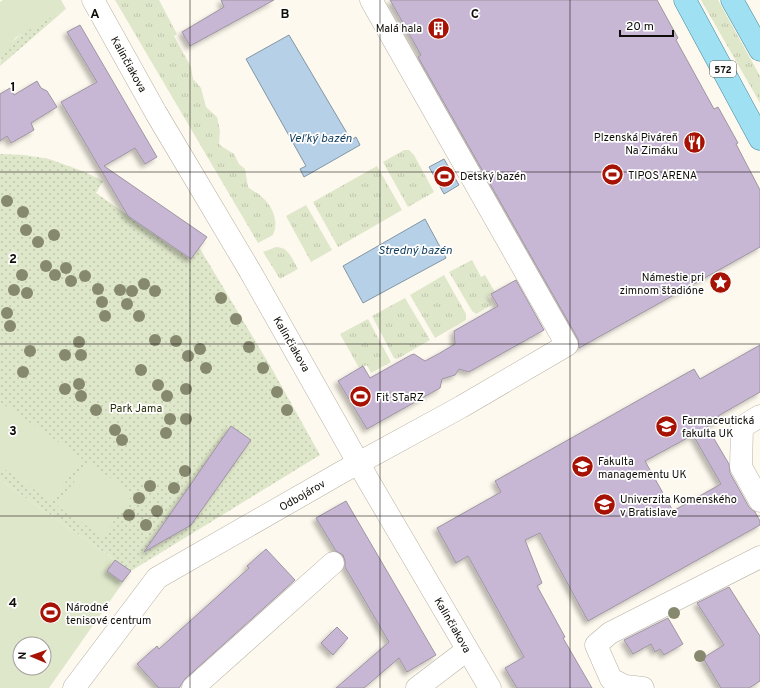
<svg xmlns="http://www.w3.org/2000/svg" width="760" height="688" viewBox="0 0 760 688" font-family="Overpass,sans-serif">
<defs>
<pattern id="grass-tufts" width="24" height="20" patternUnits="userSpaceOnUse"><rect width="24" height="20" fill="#dfe7ca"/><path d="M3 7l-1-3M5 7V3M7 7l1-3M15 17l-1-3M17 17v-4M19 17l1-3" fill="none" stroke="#bec5ac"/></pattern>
<pattern id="park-dots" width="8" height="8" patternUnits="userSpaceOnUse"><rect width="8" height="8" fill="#dfe7ca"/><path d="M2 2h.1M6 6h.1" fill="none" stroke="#bec5ac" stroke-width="1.8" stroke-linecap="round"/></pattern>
<filter id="shadow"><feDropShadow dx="-3.5" dy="3.5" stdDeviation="2" flood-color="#0004"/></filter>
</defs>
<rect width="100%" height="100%" fill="#fef9ee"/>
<g fill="url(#grass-tufts)">
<path d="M115,0H159L177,34L174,36L191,67L193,79L201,88L206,107L217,117L220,131L219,143L221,146L234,154L239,164L245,169L248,187C252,191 259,193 263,198C273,207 279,222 273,235L258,243Z"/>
<path d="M701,0H718L760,76V103Z"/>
<path d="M404,150H409L414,155L434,192L408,207L383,162Z"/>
<path d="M377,166L402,210L338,247L313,202Z"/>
<path d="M306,205L332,250L311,262L286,216Z"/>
<path d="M276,247C289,247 292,259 298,269L280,279L263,252Z"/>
<path d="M472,260L481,277L485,275L495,292L488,297L492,305L476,314L472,311L449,272Z"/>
<path d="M444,275L466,314V320L435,338L410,295Z"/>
<path d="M405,298L430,340L397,359L394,358L372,316Z"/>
<path d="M368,319L391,362L371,373L367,365L359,368L340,334Z"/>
</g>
<g fill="url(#park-dots)">
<path d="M66,9L0,66C0,38 46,21 66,9Z"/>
<path d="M0,154L24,155L49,159L85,172L103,181L96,193L190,259L199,247L272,369L320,455L131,571L0,480Z"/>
</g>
<g fill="#dfe7ca" fill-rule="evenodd">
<path d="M3,0H61L66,9L15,38L0,60V2Z"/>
<path d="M0,402L82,458L52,502L0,466Z"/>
<path d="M88,462L133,494L103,537L57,506Z"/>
<path d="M0,480L131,571L49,688H0ZM20,644H44V668H20Z"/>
</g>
<g fill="#b5d0e7" stroke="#8396a4">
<path d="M289,35L351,140L356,137L360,145L304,177L300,169L306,166L246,59Z"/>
<path d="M444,159L459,185L444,194L429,167Z"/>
<path d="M425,219L446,258L363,303L343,266Z"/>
</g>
<g fill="#c8b7d4" stroke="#9d95a2" fill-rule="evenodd" filter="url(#shadow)">
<path d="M221,0H274L190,46L182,32L224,7Z"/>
<path d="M390,0H657L678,38L676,40L714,109L718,107L738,143L736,144L760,190V247L579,348L578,339L418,57L421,55Z"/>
<path d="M80,25L157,157L145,164L135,148L104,166L207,237L191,259L128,216L61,102L97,82L67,32Z"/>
<path d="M37,81L41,88L47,91L57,107L31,123L34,130L11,143L7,136L0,141V94L10,88L14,95Z"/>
<path d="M516,280L544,330L469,372L459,369L455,375L442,379L440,388L367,429L338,381L363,366L370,378L411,355L414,354L425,361L440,353L455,344L454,331L498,306L491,294Z"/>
<path d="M760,345V392L718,416L720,420L707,427L729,464L730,473L749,507L755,512L760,521V525L588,621L540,533L525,540L542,583L537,586L565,637L563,638L592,688H517L505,668L524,657L468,556L456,563L437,528L501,492L495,481L694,369L700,379ZM693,435L721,484L673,511L645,461Z"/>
<path d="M231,426L251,440L191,525L144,552Z"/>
<path d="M346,501L436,655L407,672L399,658L364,688H336L389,642L345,567V561L343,555L336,551L316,518Z"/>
<path d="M266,549L295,580L185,679L179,688H159L137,664L157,646L159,649L249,568L247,566Z"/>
<path d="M115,560L131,571L122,582L107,571Z"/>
<path d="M729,587L760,636V681L749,688H721L703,658L724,645L697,603Z"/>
<path d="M668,618L683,644L664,655L660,649L655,652L651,644L633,654L624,640Z"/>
<path d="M337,627L348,638L333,655L321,643Z"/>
</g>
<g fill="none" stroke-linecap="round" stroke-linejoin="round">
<defs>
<g id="minor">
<path d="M93,0L156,113L250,271L368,480L490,688"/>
<path d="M760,416L742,427L741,467L760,501"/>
<path d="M74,688L157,578L342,472L461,407L567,345L371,0"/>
<path d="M193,688L333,563"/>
<path d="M417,688L467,650"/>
<path d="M643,688L625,686L611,679L596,645L610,633L760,557"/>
</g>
<g id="major">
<path d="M685,0L760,139"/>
<path d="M732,0L760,50"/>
</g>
</defs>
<use href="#minor" stroke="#b7b1a4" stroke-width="23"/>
<use href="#major" stroke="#44889c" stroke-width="23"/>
<use href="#minor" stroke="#fff" stroke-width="22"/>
<use href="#major" stroke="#a0e0f3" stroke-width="22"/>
</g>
<g fill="#87896f">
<circle cx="7" cy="201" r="6"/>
<circle cx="23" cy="212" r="6"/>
<circle cx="26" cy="230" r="6"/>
<circle cx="54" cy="235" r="6"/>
<circle cx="38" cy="242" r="6"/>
<circle cx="46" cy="266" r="6"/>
<circle cx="66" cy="268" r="6"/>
<circle cx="22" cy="275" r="6"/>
<circle cx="55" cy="275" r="6"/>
<circle cx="85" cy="276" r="6"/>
<circle cx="71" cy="281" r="6"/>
<circle cx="144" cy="284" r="6"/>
<circle cx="98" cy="289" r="6"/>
<circle cx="14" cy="290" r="6"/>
<circle cx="120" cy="290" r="6"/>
<circle cx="132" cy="291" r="6"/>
<circle cx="155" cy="291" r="6"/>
<circle cx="27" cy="293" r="6"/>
<circle cx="221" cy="298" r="6"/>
<circle cx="102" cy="302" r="6"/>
<circle cx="127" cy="304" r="6"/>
<circle cx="7" cy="313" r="6"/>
<circle cx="105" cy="316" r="6"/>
<circle cx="139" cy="316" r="6"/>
<circle cx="236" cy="319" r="6"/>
<circle cx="10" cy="326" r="6"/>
<circle cx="155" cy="340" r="6"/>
<circle cx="176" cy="341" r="6"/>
<circle cx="79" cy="342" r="6"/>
<circle cx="249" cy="347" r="6"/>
<circle cx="200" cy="349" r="6"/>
<circle cx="30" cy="351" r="6"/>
<circle cx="65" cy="355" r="6"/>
<circle cx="81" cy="355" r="6"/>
<circle cx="188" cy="356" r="6"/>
<circle cx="206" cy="368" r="6"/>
<circle cx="263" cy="368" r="6"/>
<circle cx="141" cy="370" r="6"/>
<circle cx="23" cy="372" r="6"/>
<circle cx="79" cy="384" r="6"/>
<circle cx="158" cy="385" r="6"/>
<circle cx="65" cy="389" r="6"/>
<circle cx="186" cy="389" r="6"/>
<circle cx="277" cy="392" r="6"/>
<circle cx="81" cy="396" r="6"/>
<circle cx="167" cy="396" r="6"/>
<circle cx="96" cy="410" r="6"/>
<circle cx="287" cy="410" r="6"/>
<circle cx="170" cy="419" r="6"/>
<circle cx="186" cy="419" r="6"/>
<circle cx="115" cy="430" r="6"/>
<circle cx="166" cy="433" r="6"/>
<circle cx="122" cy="440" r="6"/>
<circle cx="185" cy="471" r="6"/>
<circle cx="150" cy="486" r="6"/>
<circle cx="174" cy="488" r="6"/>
<circle cx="139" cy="498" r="6"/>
<circle cx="157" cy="511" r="6"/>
<circle cx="129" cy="515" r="6"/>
<circle cx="146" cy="525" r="6"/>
<circle cx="674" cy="613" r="6"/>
<circle cx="700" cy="656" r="6"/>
</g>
<path fill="none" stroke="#0f0d08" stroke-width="1" stroke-opacity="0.55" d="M190,0V688M380,0V688M570,0V688M0,172H760M0,344H760M0,516H760"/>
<defs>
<symbol id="building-disc" viewBox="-11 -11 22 22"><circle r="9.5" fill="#a61203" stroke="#fff"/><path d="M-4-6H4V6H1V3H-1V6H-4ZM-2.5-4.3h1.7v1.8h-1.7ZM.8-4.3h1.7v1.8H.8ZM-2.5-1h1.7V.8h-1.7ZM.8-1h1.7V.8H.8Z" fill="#fff"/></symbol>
<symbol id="restaurant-disc" viewBox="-11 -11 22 22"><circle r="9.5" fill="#a61203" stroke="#fff"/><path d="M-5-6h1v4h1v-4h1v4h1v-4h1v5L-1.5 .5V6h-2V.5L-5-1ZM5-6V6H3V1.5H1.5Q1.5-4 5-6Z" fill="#fff"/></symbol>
<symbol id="stadium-disc" viewBox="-11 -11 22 22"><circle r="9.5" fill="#a61203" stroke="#fff"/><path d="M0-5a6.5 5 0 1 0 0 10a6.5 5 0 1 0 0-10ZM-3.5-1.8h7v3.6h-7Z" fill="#fff"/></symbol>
<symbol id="sight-disc" viewBox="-11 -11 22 22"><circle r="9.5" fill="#a61203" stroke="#fff"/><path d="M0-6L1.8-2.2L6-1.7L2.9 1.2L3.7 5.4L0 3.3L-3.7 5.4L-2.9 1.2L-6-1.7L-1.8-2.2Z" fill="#fff"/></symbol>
<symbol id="university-disc" viewBox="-11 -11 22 22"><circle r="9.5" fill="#a61203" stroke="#fff"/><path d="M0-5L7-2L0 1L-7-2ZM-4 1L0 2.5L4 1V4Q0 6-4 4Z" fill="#fff"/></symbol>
</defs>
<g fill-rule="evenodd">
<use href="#building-disc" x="426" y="16" width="25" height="25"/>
<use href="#restaurant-disc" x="682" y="130" width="25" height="25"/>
<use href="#stadium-disc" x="600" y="162" width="25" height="25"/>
<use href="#stadium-disc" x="432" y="164" width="25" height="25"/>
<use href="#sight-disc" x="708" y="270" width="25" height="25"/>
<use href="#stadium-disc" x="348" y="384" width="25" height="25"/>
<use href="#university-disc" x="654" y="414" width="25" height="25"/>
<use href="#university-disc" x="570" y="454" width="25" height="25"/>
<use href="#university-disc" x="592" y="492" width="25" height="25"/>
<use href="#stadium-disc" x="38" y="600" width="25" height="25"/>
</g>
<g text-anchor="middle" stroke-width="3.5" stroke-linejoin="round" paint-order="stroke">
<rect fill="#fff" stroke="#575652" stroke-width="1" x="710" y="61" width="26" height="16" rx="3"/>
<g font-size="10" font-weight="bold" fill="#0f0d08">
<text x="723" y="73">572</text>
</g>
<g font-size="11" fill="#0f0d08" stroke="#fff" text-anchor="start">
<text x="422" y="32" text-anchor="end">Malá hala</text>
<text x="678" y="141" text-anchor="end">Plzenská Piváreň<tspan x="678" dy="13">Na Zimáku</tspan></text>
<text x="628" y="179">TIPOS ARENA</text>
<text x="460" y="180">Detský bazén</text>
<text x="704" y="281" text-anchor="end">Námestie pri<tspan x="704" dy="13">zimnom štadióne</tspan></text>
<text x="376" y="401">Fit STaRZ</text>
<text x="682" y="424">Farmaceutická<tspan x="682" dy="13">fakulta UK</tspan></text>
<text x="598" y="465">Fakulta<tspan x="598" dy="13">managementu UK</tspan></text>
<text x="620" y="503">Univerzita Komenského<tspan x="620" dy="13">v Bratislave</tspan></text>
<text x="66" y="611">Národné<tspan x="66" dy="13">tenisové centrum</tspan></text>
</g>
<g font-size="11" fill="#0f0d08" stroke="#fff">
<text transform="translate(129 64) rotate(61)" y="4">Kalinčiakova</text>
<text transform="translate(292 344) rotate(60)" y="4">Kalinčiakova</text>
<text transform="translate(302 495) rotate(-30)" y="4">Odbojárov</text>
<text transform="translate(453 625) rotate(60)" y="4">Kalinčiakova</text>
</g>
<g font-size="11" fill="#262d07" stroke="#fff">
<text x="136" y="412">Park Jama</text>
</g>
<g font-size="12" font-style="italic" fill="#113e5e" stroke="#fff">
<text x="320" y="142">Veľký bazén</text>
<text x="415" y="254">Stredný bazén</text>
</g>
</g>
<g font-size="13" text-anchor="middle" font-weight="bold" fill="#0f0d08" stroke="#fff" stroke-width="3.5" stroke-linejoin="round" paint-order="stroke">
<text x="95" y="18">A</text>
<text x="285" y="18">B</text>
<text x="475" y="18">C</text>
<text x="13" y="91">1</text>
<text x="13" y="263">2</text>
<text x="13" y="435">3</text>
<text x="13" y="607">4</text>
</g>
<g transform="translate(32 656) rotate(272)"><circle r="19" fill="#ffffff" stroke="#9f9e9c"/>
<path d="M0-3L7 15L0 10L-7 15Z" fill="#a61203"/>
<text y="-6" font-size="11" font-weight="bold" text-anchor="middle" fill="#0f0d08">N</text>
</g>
<path d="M620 30v6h53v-6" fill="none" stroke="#0f0d08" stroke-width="2"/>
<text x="626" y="30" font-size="12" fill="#0f0d08" stroke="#ffffff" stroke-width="3" paint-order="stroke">20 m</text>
</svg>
